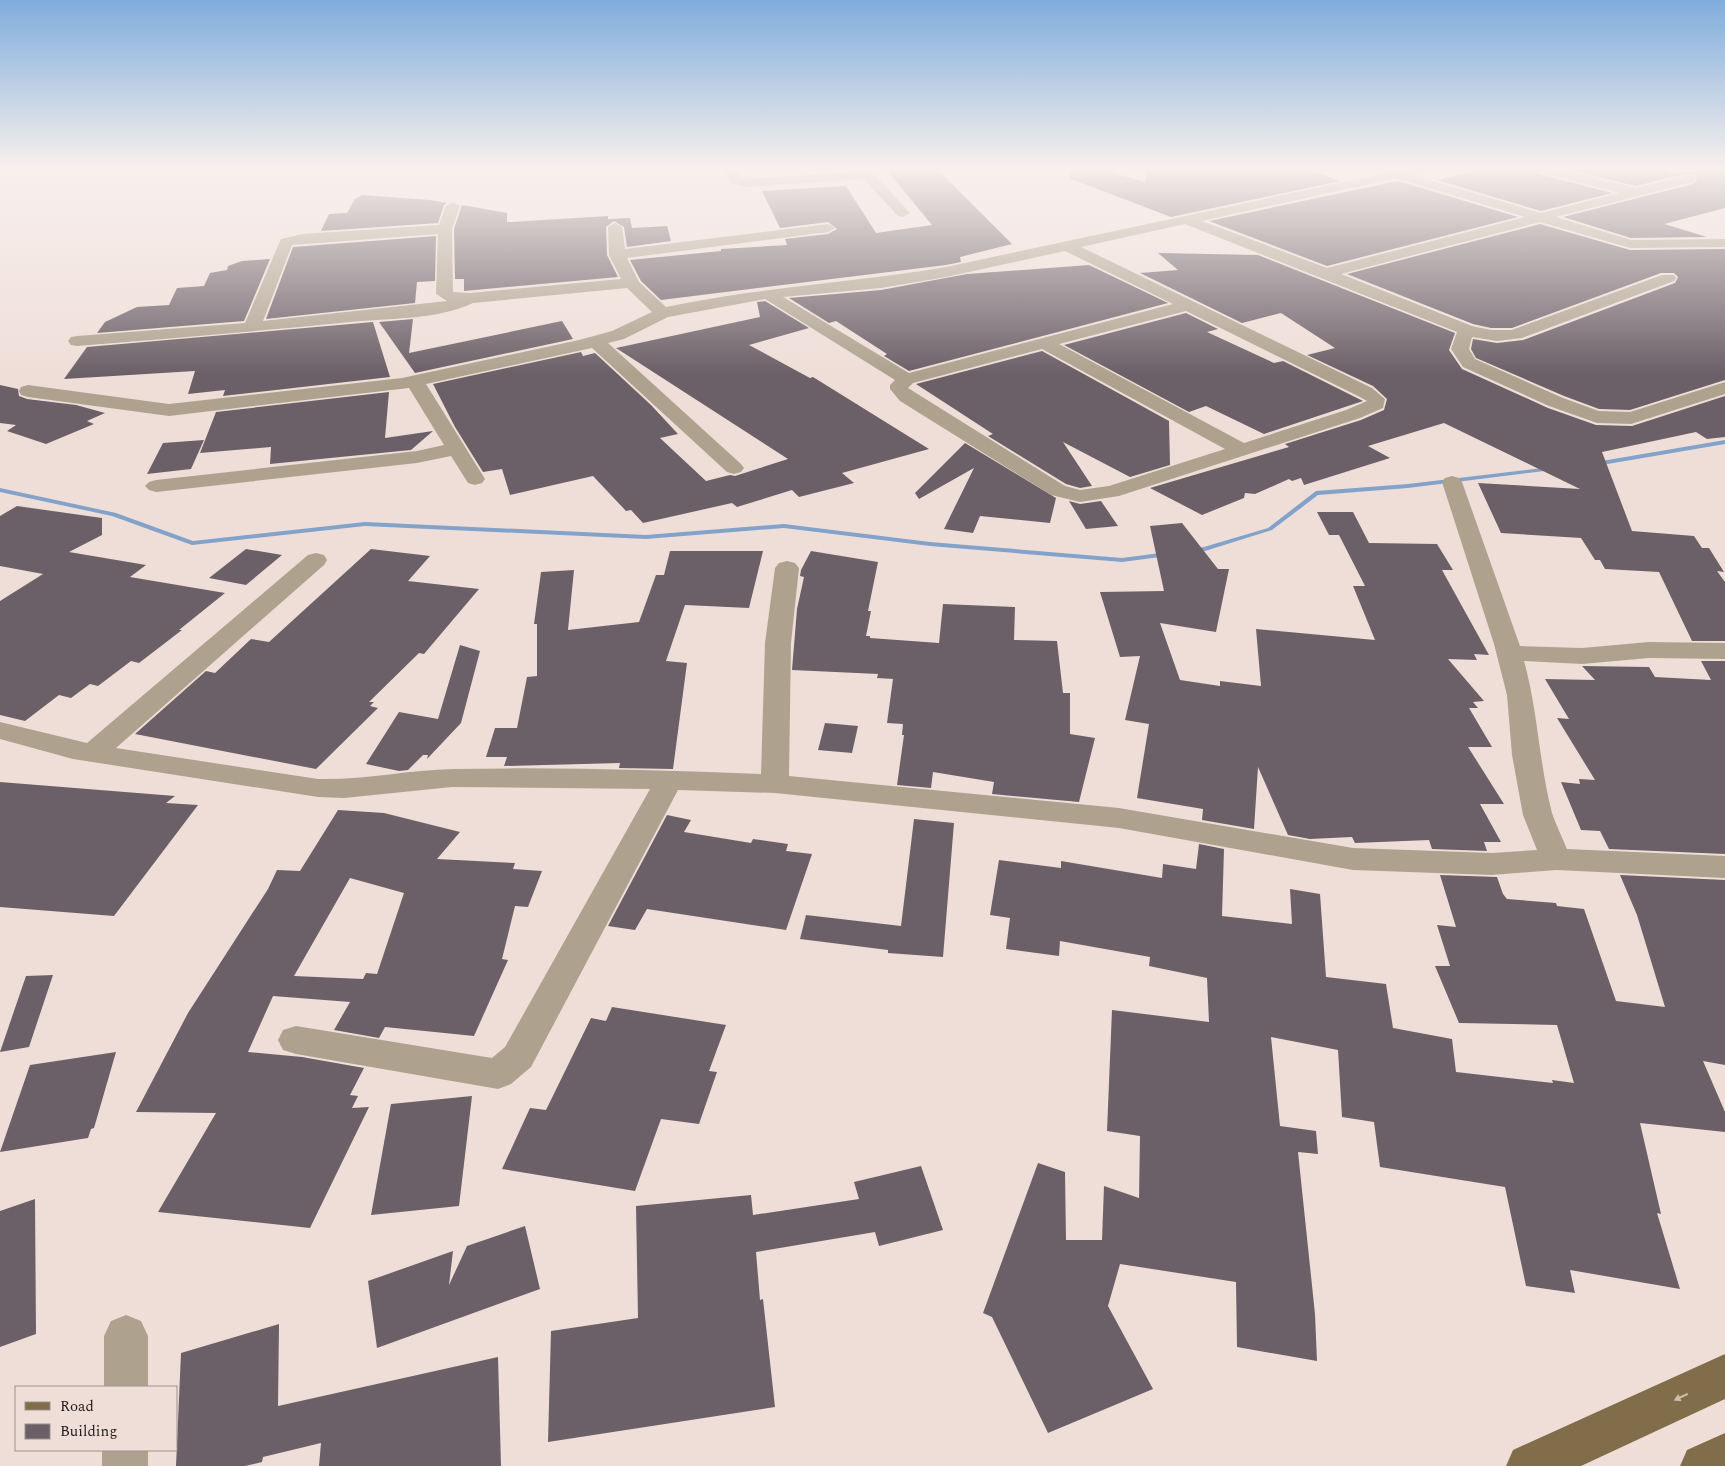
<svg xmlns="http://www.w3.org/2000/svg" width="1725" height="1466" viewBox="0 0 1725 1466" font-family="Spectral,serif">
<rect width="100%" height="100%" fill="#efded8"/>
<g fill="none" stroke-linecap="round" stroke-linejoin="round">
<g fill="#82a2c9" fill-rule="evenodd">
<path d="M1702,169H1706L1725,181V184Z"/>
<path d="M1725,440V444L1596,466L1593,464L1596,462Z"/>
<path d="M1551,467L1554,469L1553,470L1408,488L1318,495L1272,530L1205,551L1191,553L1187,551L1188,549L1204,547L1268,528L1316,491L1408,484Z"/>
<path d="M0,488L116,513L193,541L365,522L646,535L784,524L930,542L1122,558L1168,552L1172,554L1168,556L1122,562L930,546L784,528L646,539L365,526L192,545L112,516L0,492Z"/>
</g>
</g>
<g fill="#6c6068" fill-rule="evenodd">
<path d="M886,169H937L1012,244L960,257L961,262L946,265L661,300L641,281L630,260L721,251V249L787,245L785,239L828,234L837,229L828,222L780,228L762,191L846,186L876,233L932,225Z"/>
<path d="M1073,169H1099L1145,182L1146,169H1307L1340,181L1171,217L1069,178Z"/>
<path d="M1476,169H1536L1539,174L1612,193L1541,211L1437,180L1476,171Z"/>
<path d="M1564,169H1668L1669,173L1725,171V208L1664,224L1707,237L1631,238L1563,217L1693,184L1697,180L1695,175L1688,173L1636,186Z"/>
<path d="M1398,181L1518,217L1327,266L1209,221Z"/>
<path d="M362,195L430,200L447,203L444,205L438,223L321,231L329,214L347,213L355,199Z"/>
<path d="M462,205L507,213V222H511L608,216V219L630,218L632,228L667,226L671,241L627,247L624,227L614,221L606,227L607,255L618,277L464,291V279H455L454,229Z"/>
<path d="M1540,224L1630,250L1725,249V380L1630,410L1599,409L1564,396L1476,358L1471,349L1473,339L1497,343L1523,340L1675,283L1678,277L1674,273H1661L1512,328H1491L1473,324L1347,274Z"/>
<path d="M436,236L435,281L417,282L415,303L266,319L293,247Z"/>
<path d="M1158,253L1258,255L1455,333L1449,350L1462,369L1548,408L1596,425L1632,426L1725,396V437L1707,439L1696,432L1602,452L1632,531L1694,536L1702,548H1709L1724,572L1717,571L1725,582V641H1692L1659,572L1605,569L1600,560H1595L1581,538L1501,533L1478,483L1580,489L1444,423L1368,446L1390,458L1304,485L1301,478L1292,481L1289,479L1255,494L1245,493L1244,498L1202,515L1150,488L1289,447L1285,444L1361,420L1384,410L1387,399L1373,386L1307,355L1335,348L1281,313L1242,323L1140,273L1178,270Z"/>
<path d="M270,259L244,321L97,333L105,322L137,307L169,305L177,288L204,286L210,273L227,270L228,266L242,261Z"/>
<path d="M1089,265L1168,303L909,371L884,356L887,354L836,321L829,323L789,298L881,290L967,274Z"/>
<path d="M765,301L809,328L749,345L810,378L813,377L929,449L842,473L854,483L799,497L792,490L737,507L732,503L643,523L631,510L626,511L593,476L510,495L502,469L483,472L455,427L433,384L581,352L583,356L595,353L651,405L678,434L660,438L706,481L730,475L735,476L788,459L616,348L760,317L757,302Z"/>
<path d="M1186,313L1218,329L1207,332L1274,363L1283,361L1363,401L1264,434L1206,406L1189,412L1064,345Z"/>
<path d="M413,319L409,353L562,321L573,339L415,373L379,322Z"/>
<path d="M373,322L390,377L223,396L225,390L188,394L195,371L64,379L87,347Z"/>
<path d="M1042,351L1169,421L1170,465L1130,477L1063,442L1092,486L1080,488L1066,484L988,436L993,434L916,384Z"/>
<path d="M0,385L18,389L19,396L27,399L76,405L105,413L87,421L94,424L46,444L7,431L16,425L0,423Z"/>
<path d="M389,392L385,438L433,431L411,450L270,464L271,447L200,453L216,412Z"/>
<path d="M204,440L191,469L147,474L163,443Z"/>
<path d="M965,443L1056,498L1050,523L980,516L973,533L944,529L974,468L919,499L915,493Z"/>
<path d="M1069,501L1080,504L1101,501L1118,526L1086,529Z"/>
<path d="M17,506L102,518V535L69,552L146,565L130,577L225,593L179,630H182L139,663L131,661L98,686L90,684L71,698L59,695L25,721L0,715V601L43,574L0,566V516Z"/>
<path d="M1317,512H1353L1369,543L1437,544L1453,570H1442L1489,655L1474,654L1477,660L1448,659L1484,701L1473,702L1478,708H1469L1492,747H1468L1504,804H1480L1501,842H1484L1487,851L1432,849L1429,840L1355,843L1352,837L1310,839L1288,835L1258,767L1254,829L1202,820L1203,809L1137,798L1149,724L1125,720L1140,656L1120,657L1100,592L1164,591L1150,526L1182,523L1218,569H1229L1216,632L1160,623L1180,680L1220,686V681L1261,686L1256,629L1375,640L1353,586H1365L1339,535H1329Z"/>
<path d="M246,549L282,555L246,585L209,578Z"/>
<path d="M371,549L430,556L408,581L479,589L424,654L419,653L369,702H374L370,706L378,708L316,769L135,734L206,671L215,673L251,639L269,642Z"/>
<path d="M670,551H763L749,608L685,605L666,661L687,663L673,769L619,768L620,763L504,766L507,757H486L495,728H517L527,677L537,676V624H534L541,572L574,570L568,630L639,622L656,575H664Z"/>
<path d="M811,551L878,562L868,611H871L866,636H870V638L939,643L943,604L1015,607L1014,640L1057,641L1063,693H1070V734L1095,738L1079,802L992,794L994,782L933,772L931,788L897,785L904,735H902L903,724L887,723L893,679L877,678L878,674L792,670L797,609L804,577L800,576L801,570Z"/>
<path d="M460,645L480,651L461,723L427,759L428,755H423L408,770L399,771L366,764L399,712L438,719Z"/>
<path d="M1701,661H1725V854L1609,849L1600,831L1581,830L1561,782L1580,784L1579,779L1595,780L1557,718L1569,719L1545,679L1595,680L1582,666L1649,667L1655,677L1711,680Z"/>
<path d="M825,723L858,726L852,753L818,750Z"/>
<path d="M0,782L175,796L166,803L198,805L114,916L0,907Z"/>
<path d="M338,810L384,813L460,832L437,859L515,863L513,869L542,871L528,907L515,906L502,959L508,960L474,1036L385,1027L379,1038L334,1030L350,1002L273,996L248,1052L302,1057L364,1068L350,1095L358,1096L352,1108L369,1107L310,1228L158,1212L216,1113L136,1112L188,1013L268,889L277,870L300,871ZM350,878L404,893L377,974L366,973L363,979L294,976Z"/>
<path d="M667,815L691,820L684,832L751,843L753,839L788,844L786,851L812,854L786,930L647,909L635,930L608,926Z"/>
<path d="M914,819L954,823L943,957L888,953V950L800,939L806,915L901,926Z"/>
<path d="M1199,844L1224,849L1222,916L1292,924L1290,889L1320,894L1326,977L1386,984L1393,1028L1452,1039L1456,1072L1553,1083L1552,1080L1574,1083L1557,1025L1459,1023L1435,966H1450L1437,925L1456,927L1440,875L1497,877L1503,894L1507,899L1556,903L1557,906L1584,909L1616,1001L1665,1007L1637,915L1620,875L1725,880V1065L1703,1061L1725,1112V1132L1640,1123L1661,1214L1657,1213L1680,1289L1570,1270L1575,1293L1526,1286L1505,1187L1380,1167L1374,1122L1342,1117L1338,1050L1271,1037L1280,1126L1316,1131L1318,1154L1298,1152L1315,1314L1317,1361L1237,1347L1236,1282L1120,1264L1108,1306L1153,1389L1048,1433L992,1317L983,1313L1038,1163L1065,1172L1066,1240H1102L1104,1186L1139,1198L1140,1136L1107,1131L1112,1010L1209,1022L1207,978L1149,966L1150,957L1060,941L1059,956L1006,949L1010,918L990,915L999,860L1061,868V861L1162,878L1163,864L1196,869Z"/>
<path d="M53,975L29,1047L0,1052L26,976Z"/>
<path d="M612,1007L726,1025L709,1071L717,1072L699,1124L661,1119L635,1191L502,1169L530,1108L546,1110L591,1018L606,1021Z"/>
<path d="M116,1052L94,1128L91,1129L88,1138L0,1152L30,1065Z"/>
<path d="M472,1096L459,1206L371,1215L391,1104Z"/>
<path d="M921,1166L943,1230L879,1246L875,1232L756,1252L760,1300L763,1299L775,1407L548,1442L551,1331L638,1318L636,1206L751,1195L753,1215L859,1199L854,1182Z"/>
<path d="M35,1199L36,1334L0,1347V1211Z"/>
<path d="M525,1226L540,1289L377,1348L368,1281L453,1251L449,1285L467,1246Z"/>
<path d="M279,1324L278,1406L498,1357L501,1466H319L321,1443L263,1457L262,1462L245,1466H176L181,1353Z"/>
</g>
<g fill="none" stroke-linecap="round" stroke-linejoin="round">
<g fill="#aea28f" fill-rule="evenodd">
<path d="M724,169H736L740,177L747,179L858,172L856,169H869L910,213L903,217L898,216L864,179L747,187L730,183Z"/>
<path d="M1405,169H1427L1426,172L1412,175L1541,213L1620,193L1539,172L1538,169H1558L1636,188L1688,175L1693,176L1695,179L1693,182L1556,217L1631,240L1725,239V247L1630,248L1540,222L1341,274L1472,326L1491,330H1512L1662,275H1674L1676,278L1674,281L1522,338L1497,341L1472,337L1469,349L1475,359L1563,398L1599,411L1630,412L1725,382V394L1631,424L1597,423L1549,406L1463,367L1451,349L1457,332L1185,224L1081,247L1372,388L1385,399L1383,408L1360,418L1119,496L1080,502L1051,495L900,401L890,389V385L895,380L765,299L668,317L624,339L608,343L741,464L744,468L741,472L734,474L727,472L592,348L426,384L485,479L482,483L475,485L468,483L451,456L417,463L156,492L149,490L145,486L149,482L156,480L417,451L444,445L409,388L169,416L28,397L21,395L19,391L21,387L28,385L169,404L402,378L579,340L612,331L652,312L627,288L473,303C437,320 390,318 350,322C259,331 168,339 77,346L71,345L68,341L71,337L77,336L245,323L281,239L303,234L439,225L446,206L453,202L460,206L452,229L453,292L470,293L621,279L609,255L608,227L615,223L622,227L625,249L828,224L835,228L828,232L627,258L639,282L666,307C759,287 853,283 946,267ZM1396,178L1525,217L1327,268L1202,221ZM438,234L436,294L447,301L263,321L292,245ZM1065,251L1173,304L909,373L783,297L881,288L946,277ZM1186,311L1358,396L1367,401L1346,410L1244,443L1059,344ZM1042,349L1225,449L1109,486L1080,490L1065,486L908,388L913,383Z"/>
<path d="M1452,476L1459,478L1462,482L1520,646L1582,648L1649,642L1725,643V659L1649,658L1582,664L1524,661C1538,711 1539,763 1552,813C1556,825 1562,837 1567,849L1725,856V878L1556,870L1492,875L1353,870L1119,828L775,793L678,790L531,1067L511,1084L498,1089L296,1054L283,1050L278,1040L283,1030L296,1026L492,1058L505,1047L650,789L452,787L344,798L318,797L73,759L0,739V722L87,743L308,555L316,553L324,555L327,560L324,565L116,748L318,779C364,780 408,770 454,769C556,767 659,770 761,774L765,643L775,568L779,563L787,561L795,563L799,568L791,643L789,776L1119,808L1353,848L1492,853L1537,850L1523,815L1512,755L1507,695L1494,644L1442,482L1445,478Z"/>
<path d="M126,1315L141,1321L148,1336V1387H104V1336L111,1321Z"/>
<rect x="102" y="1450" width="46" height="16"/>
</g>
<g fill="#826d4a" fill-rule="evenodd">
<path d="M1725,1354V1399L1581,1466H1506L1513,1450Z"/>
<path d="M1725,1433V1466H1680L1687,1450Z"/>
</g>
</g>
<defs><path id="oneway-solid" d="M-6-.8H1V-3.2L6.5 0L1 3.2V.8H-6Z" transform="scale(1.25)"/></defs>
<use fill="#cebcad" href="#oneway-solid" transform="translate(1681 1397) rotate(155)"/>
<linearGradient id="sky" x2="0" y2="1"><stop stop-color="#7faddc"/><stop offset="0.45" stop-color="#f8f0ed"/><stop offset="1" stop-color="#f8f0ed" stop-opacity="0"/></linearGradient>
<rect width="1725" height="374" fill="url(#sky)"/>
<rect x="15" y="1386" width="162" height="65" fill="#efded8" stroke="#9c908c"/>
<rect x="25" y="1402" width="25" height="8" fill="#826d4a" stroke="#9c908c"/>
<text x="60" y="1411" font-size="15" fill="#201b19">Road</text>
<rect x="25" y="1424" width="25" height="15" fill="#6c6068" stroke="#9c908c"/>
<text x="60" y="1436" font-size="15" fill="#201b19">Building</text>
</svg>
